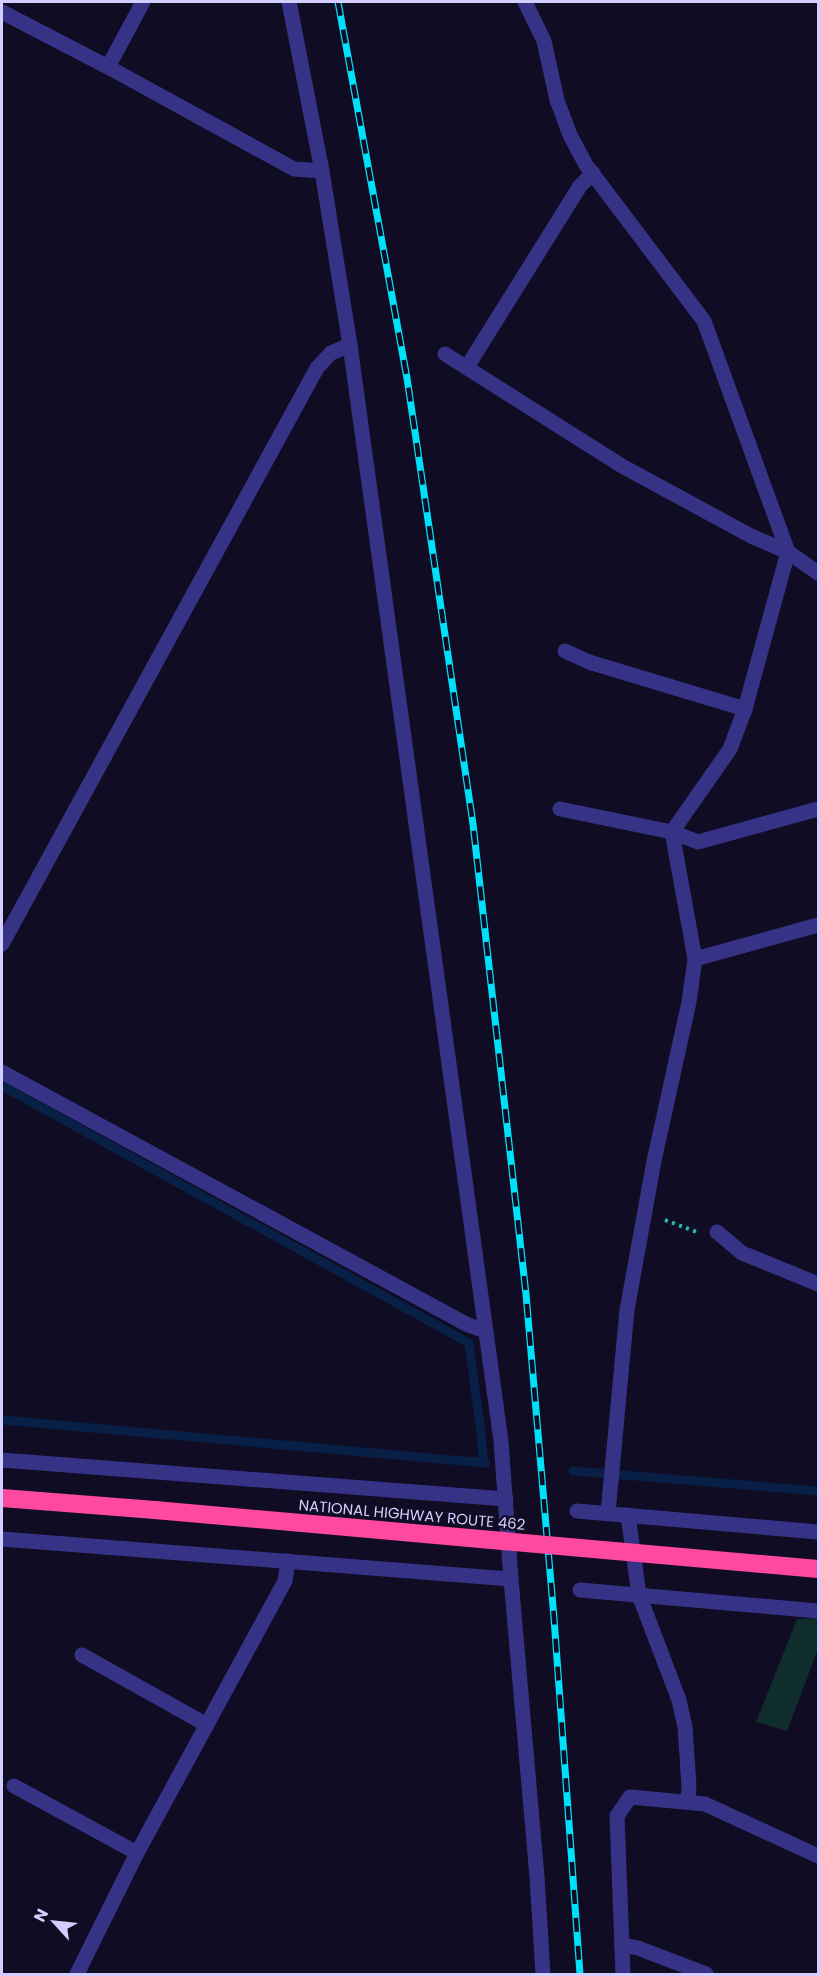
<svg xmlns="http://www.w3.org/2000/svg" width="820" height="1976" viewBox="0 0 820 1976" font-family="Poppins,sans-serif">
<rect width="100%" height="100%" fill="#100c23"/>
<path fill="#0e2d2c" d="M818,1618V1649L787,1731L756,1722L797,1619Z"/>
<g fill="none" stroke-linecap="round" stroke-linejoin="round">
<g stroke="#081f46" stroke-width="9">
<path d="M2,1086L469,1343L482,1441L483,1463"/>
<path d="M2,1420L486,1463"/>
<path d="M573,1471L818,1491"/>
</g>
<path stroke="#25bcb2" stroke-width="4" stroke-dasharray="3 4.5" stroke-linecap="butt" d="M665,1220L697,1232"/>
<g stroke="#363386" stroke-width="15">
<path d="M289,2L322,171L350,345L501,1441L511,1579L537,1877L543,1974"/>
<path d="M525,2L544,41L557,100L570,135L586,165L704,321L788,552L745,709L730,749L672,832L695,959L689,1002L654,1161L627,1310L608,1513"/>
<path d="M2,12L108,67L294,169L322,171"/>
<path d="M108,67L143,2"/>
<path d="M445,354L622,466L751,536L788,552L818,573"/>
<path d="M467,367L580,186L593,173"/>
<path d="M565,651L589,662L745,709"/>
<path d="M560,809L672,832L698,842L818,809"/>
<path d="M2,944L317,368L331,353L350,345"/>
<path d="M695,959L818,925"/>
<path d="M2,1072L466,1324L485,1331"/>
<path d="M717,1232L742,1253L818,1284"/>
<path d="M2,1460L506,1499"/>
<path d="M577,1511L818,1532"/>
<path d="M628,1515L639,1595L679,1700L685,1727L689,1786L688,1801"/>
<path d="M2,1539L511,1579"/>
<path d="M580,1590L818,1611"/>
<path d="M82,1655L207,1725"/>
<path d="M14,1786L137,1853"/>
<path d="M622,1945L638,1948L706,1974"/>
<path d="M77,1974L137,1853L285,1581L288,1561"/>
<path d="M623,1974L617,1816L630,1797L705,1804L818,1856"/>
</g>
<path stroke="#ff49a1" stroke-width="18" d="M2,1498L155,1510"/>
<defs>
<path id="rail" d="M338,2L407,378L473,824L526,1294L554,1618L580,1974"/>
</defs>
<use href="#rail" stroke="#00e1f9" stroke-width="7"/>
<use href="#rail" stroke="#100c23" stroke-width="4.5" stroke-dasharray="14" stroke-linecap="butt"/>
<path stroke="#ff49a1" stroke-width="18" d="M155,1510L818,1569"/>
</g>
<g text-anchor="middle" stroke-width="4.5" stroke-linejoin="round" paint-order="stroke">
<g font-size="15" fill="#d3ceff" stroke="#100c23">
<text transform="translate(412 1515) rotate(5)" y="5">NATIONAL HIGHWAY ROUTE 462</text>
</g>
</g>
<rect width="820" height="1976" fill="none" stroke="#d3ceff" stroke-width="6"/>
<g transform="translate(54 1922) rotate(297)" stroke="#100c23" stroke-width="4.5" paint-order="stroke">
<path d="M0-4.5L10 22L0 15L-10 22Z" fill="#d3ceff"/>
<text y="-9" font-size="16" font-weight="bold" text-anchor="middle" fill="#d3ceff">N</text>
</g>
</svg>
